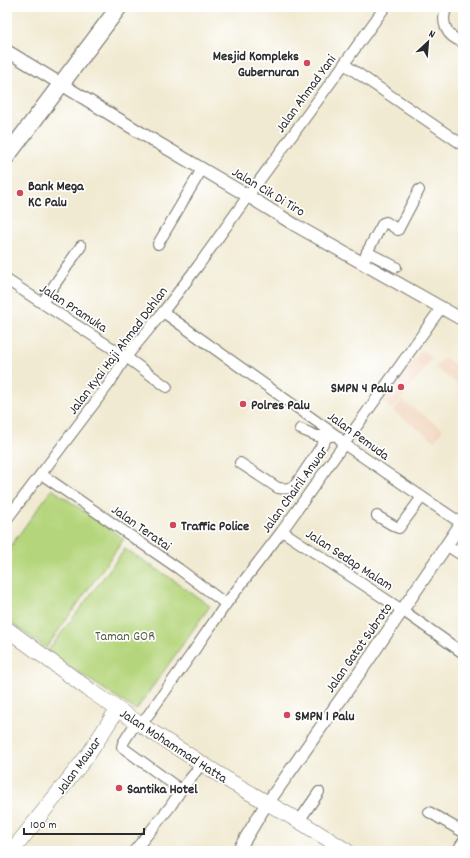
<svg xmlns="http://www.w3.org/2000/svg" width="470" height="858" viewBox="0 0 470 858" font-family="Dekko,sans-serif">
<rect width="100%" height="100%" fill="#fff"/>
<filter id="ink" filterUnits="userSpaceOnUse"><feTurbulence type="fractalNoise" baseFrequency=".025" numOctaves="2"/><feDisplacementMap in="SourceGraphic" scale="8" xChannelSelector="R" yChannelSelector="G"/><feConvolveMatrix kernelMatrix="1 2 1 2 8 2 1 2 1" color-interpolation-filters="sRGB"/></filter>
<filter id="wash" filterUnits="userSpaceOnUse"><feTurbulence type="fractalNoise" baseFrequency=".012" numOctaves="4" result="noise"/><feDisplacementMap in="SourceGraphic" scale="16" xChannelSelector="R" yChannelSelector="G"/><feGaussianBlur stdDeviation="0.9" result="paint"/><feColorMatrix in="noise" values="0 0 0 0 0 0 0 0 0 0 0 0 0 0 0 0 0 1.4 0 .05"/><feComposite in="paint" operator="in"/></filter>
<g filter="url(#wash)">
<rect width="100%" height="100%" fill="#f1ead2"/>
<g fill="#f2d5bd">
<path d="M421,350L432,358L393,409L387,405L382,400Z"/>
<path d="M444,357L463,370V388L435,368Z"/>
<path d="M402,400L443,429L435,441L393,411Z"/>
</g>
<g fill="#b5d57c" stroke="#708054">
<path d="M52,489L124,539L46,648L7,620V551Z"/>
<path d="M125,549L169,577L210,606L136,710L47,652Z"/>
</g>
</g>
<g filter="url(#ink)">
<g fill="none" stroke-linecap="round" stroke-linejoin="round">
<defs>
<g id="minor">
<path d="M447,7C440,22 446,37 463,42"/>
<path d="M344,64L463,145"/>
<path d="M158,244L202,169"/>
<path d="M367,252L396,267"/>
<path d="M363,263L367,252L383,223L386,222L398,230L419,190"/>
<path d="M7,280L42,303L126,357L167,387"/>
<path d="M42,303L81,246"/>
<path d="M163,312L337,436L344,444L422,497L461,523"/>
<path d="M300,429L317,436H333"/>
<path d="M240,463L278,488C286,489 290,489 296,484L328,436"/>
<path d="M41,474L179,569L226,604"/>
<path d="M377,516L396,527L399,528L422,497"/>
<path d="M7,519L109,384L126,357L163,312L198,266L248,196L310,111L344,64L385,7"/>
<path d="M282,531L402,610L463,653"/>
<path d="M446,545L463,556"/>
<path d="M141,725L193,652L226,604L282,531L441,308"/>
<path d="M132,729L123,743L122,747L181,790"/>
<path d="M429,812L463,832"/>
<path d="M299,821L319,792"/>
<path d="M134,851L170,807L181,790L197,770"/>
<path d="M457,851L463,842"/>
</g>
<g id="tertiary">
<path d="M7,51L141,133L248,196L295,225L463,320"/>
<path d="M238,851L262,811L367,662L463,521"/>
</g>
<g id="primary">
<path d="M7,629L91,691L141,725L231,782L299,821L347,851"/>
<path d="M12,851L88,755L113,716"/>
</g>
<path id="trunk" d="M7,156L119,7"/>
</defs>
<use href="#minor" stroke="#706e65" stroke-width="12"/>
<use href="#tertiary" stroke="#706e65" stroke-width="14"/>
<use href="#primary" stroke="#706e65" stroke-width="16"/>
<use href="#trunk" stroke="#706e65" stroke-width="18"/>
<use href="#minor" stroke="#fff" stroke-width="10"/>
<use href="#tertiary" stroke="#fff" stroke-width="12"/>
<use href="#primary" stroke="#fff" stroke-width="15"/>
<use href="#trunk" stroke="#fff" stroke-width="16"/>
</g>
</g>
<g fill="#d1495b" stroke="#fff" stroke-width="1.5">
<circle cx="307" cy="63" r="4"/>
<circle cx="20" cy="193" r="4"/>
<circle cx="401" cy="387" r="4"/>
<circle cx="243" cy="404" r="4"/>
<circle cx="173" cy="525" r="4"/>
<circle cx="287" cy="715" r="4"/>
<circle cx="119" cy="788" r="4"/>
</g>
<g text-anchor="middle" stroke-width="3.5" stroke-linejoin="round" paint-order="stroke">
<g font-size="14" font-weight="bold" fill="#2b2b2b" stroke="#fff" text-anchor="start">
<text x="299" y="60" text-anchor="end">Mesjid Kompleks<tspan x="299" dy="16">Gubernuran</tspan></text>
<text x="28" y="190">Bank Mega<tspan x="28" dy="16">KC Palu</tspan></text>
<text x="393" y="392" text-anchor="end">SMPN 4 Palu</text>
<text x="251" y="409">Polres Palu</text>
<text x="181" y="530">Traffic Police</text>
<text x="295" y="720">SMPN 1 Palu</text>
<text x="127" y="793">Santika Hotel</text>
</g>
<g font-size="14" fill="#2b2b2b" stroke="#fff">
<text transform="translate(305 93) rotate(-54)" y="5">Jalan Ahmad Yani</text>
<text transform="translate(269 191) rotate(31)" y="5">Jalan Cik Di Tiro</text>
<text transform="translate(74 307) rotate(33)" y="5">Jalan Pramuka</text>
<text transform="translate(117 350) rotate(-53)" y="5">Jalan Kyai Haji Ahmad Dahlan</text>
<text transform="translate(359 435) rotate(36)" y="5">Jalan Pemuda</text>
<text transform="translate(294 489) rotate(-54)" y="5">Jalan Chairil Anwar</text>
<text transform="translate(142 527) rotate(35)" y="5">Jalan Teratai</text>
<text transform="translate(350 559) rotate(33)" y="5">Jalan Sedap Malam</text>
<text transform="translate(358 647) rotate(-55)" y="5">Jalan Gatot Subroto</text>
<text transform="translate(174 745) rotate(33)" y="5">Jalan Mohammad Hatta</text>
<text transform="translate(78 765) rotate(-54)" y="5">Jalan Mawar</text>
</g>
<g font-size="14" fill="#545e43" stroke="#fff">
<text x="125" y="640">Taman GOR</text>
</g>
</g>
<rect width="470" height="858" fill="none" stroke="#fff" stroke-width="24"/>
<g transform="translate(428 42) rotate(26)" stroke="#ffffff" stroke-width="3" paint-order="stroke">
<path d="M0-3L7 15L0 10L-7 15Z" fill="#2b2b2b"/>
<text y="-6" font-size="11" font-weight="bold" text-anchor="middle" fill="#2b2b2b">N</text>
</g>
<path d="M24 828v6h120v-6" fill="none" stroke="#2b2b2b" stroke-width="2"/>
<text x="30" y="828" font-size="12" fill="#2b2b2b" stroke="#ffffff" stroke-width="3" paint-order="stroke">100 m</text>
</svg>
